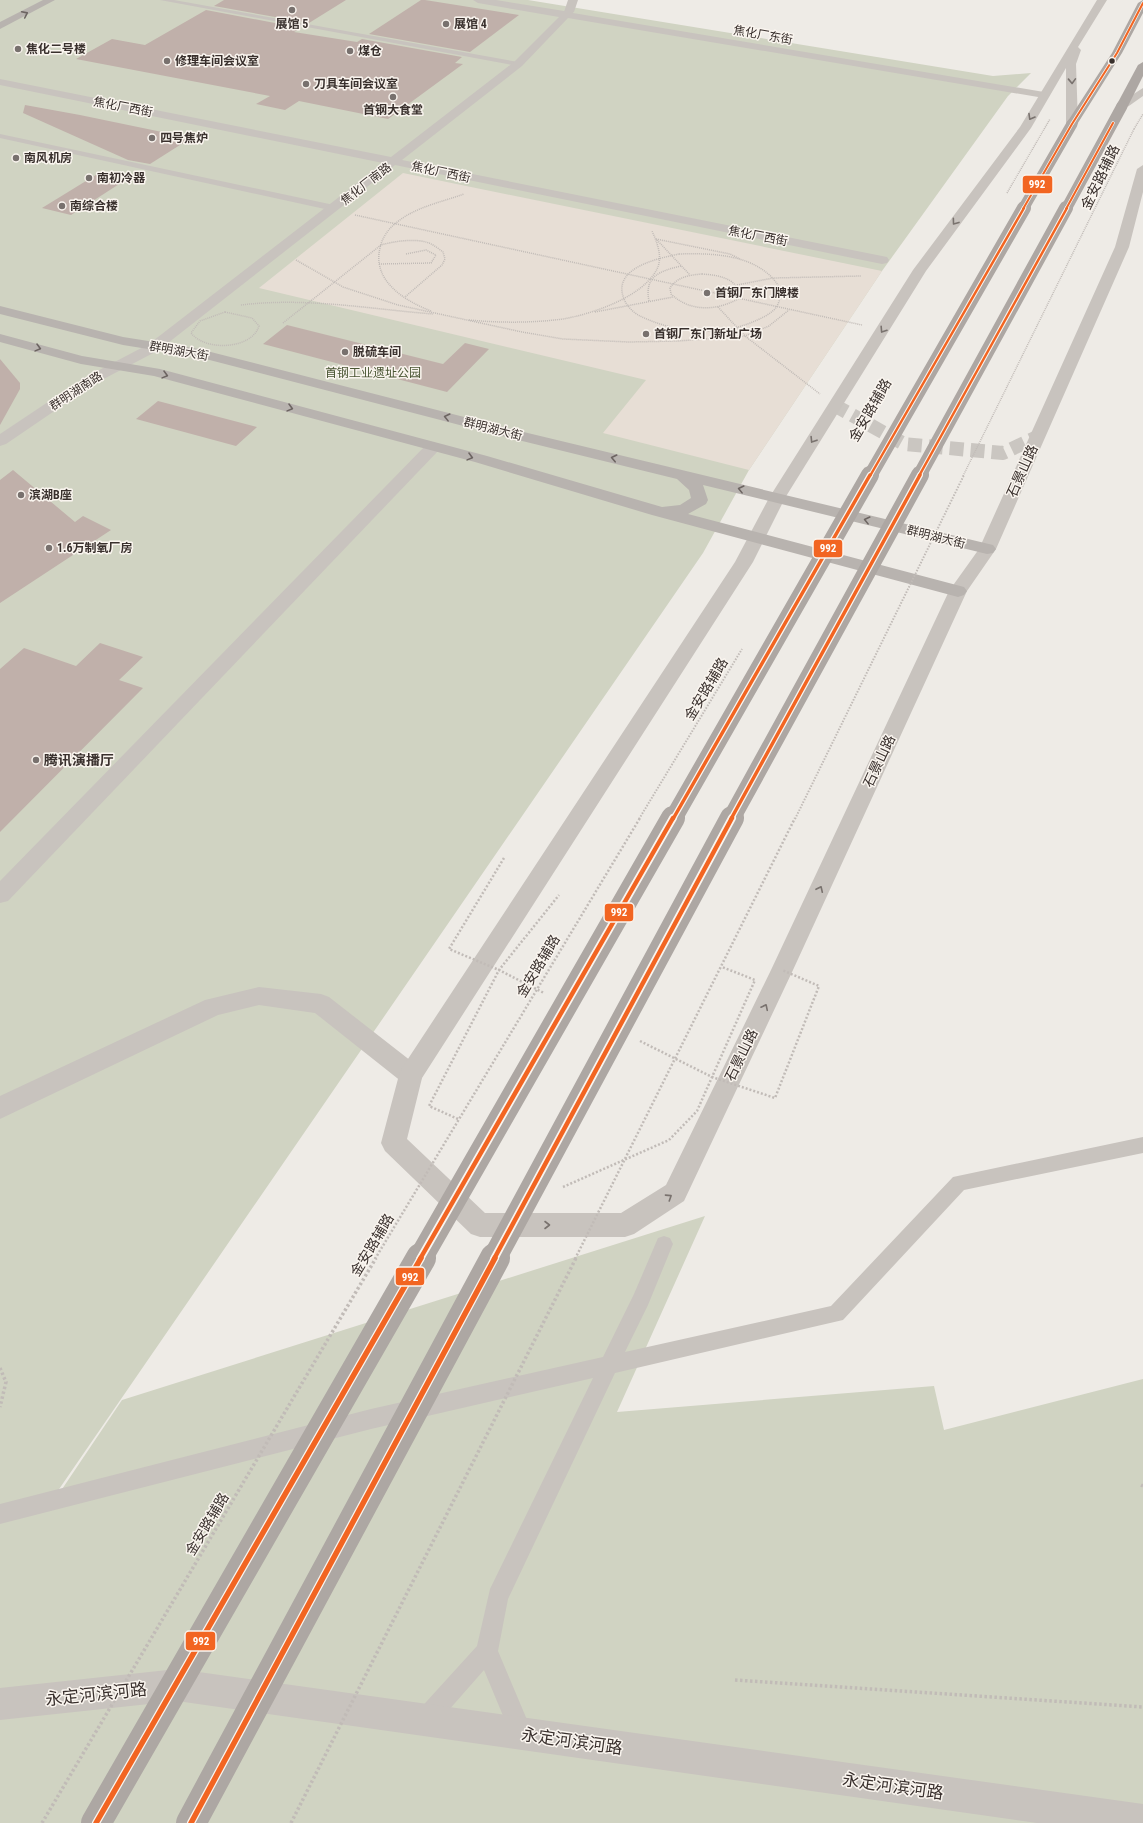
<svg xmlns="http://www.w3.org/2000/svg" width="1143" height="1823" viewBox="0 0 1143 1823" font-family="'Roboto Condensed','Noto Sans SC',sans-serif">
<rect width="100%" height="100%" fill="#eeebe6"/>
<path fill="#d0d3c2" d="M0,0H528L993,76L1031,73L1008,96L882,271L749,470L703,553L44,1511L48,1510L122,1400L705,1216L617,1412L934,1386L944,1430L1143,1379V1823H0Z"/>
<path fill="#e7ded5" d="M403,173L882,271L749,470L603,433L646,380L259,288Z"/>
<g fill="#c0b0aa">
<path d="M224,0H346L309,23L214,6Z"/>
<path d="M421,0H425L519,15L470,52L369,34Z"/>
<path d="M206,10L301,28L294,32L357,42L362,39L462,57L455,63L463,64L388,119L299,101L285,110L256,104L270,96L76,59L112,39L145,45Z"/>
<path d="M25,105L80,115L191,138L150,164L128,160L23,113Z"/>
<path d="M99,173L127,179L71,215L42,208Z"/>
<path d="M287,325L443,364L465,343L489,349L447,392L263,344Z"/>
<path d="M0,359L20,383V389L0,425Z"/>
<path d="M158,401L257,427L236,446L136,419Z"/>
<path d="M13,470L75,522L83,516L111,530L0,603V480Z"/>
<path d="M100,643L143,657L119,680L143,688L0,832V669L24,648L76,666Z"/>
</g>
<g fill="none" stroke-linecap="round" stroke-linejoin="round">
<path stroke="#cac6c1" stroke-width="14" stroke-dasharray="14 7" stroke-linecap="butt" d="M834,405L904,444L1003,453L1037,437"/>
<g stroke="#c1bbb7" stroke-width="1.5" stroke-dasharray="1 1" stroke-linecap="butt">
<path d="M1134,129L1143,114"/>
<path d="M355,215L862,325"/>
<path d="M656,239L730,254L740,259"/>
<path d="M657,240L690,275"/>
<path d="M679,254C711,253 753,254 775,281C781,288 782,297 777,306C773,313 762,318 755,321C719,337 675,333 640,316C632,312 625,304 623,296C614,267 660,258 679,254Z"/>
<path d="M296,260L343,287L398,305L522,332L563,339L629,342L678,341L745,336L769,326L789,310"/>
<path d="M379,264L431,263L436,255L426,250L406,254"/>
<path d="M702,274C716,275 734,277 739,292L738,299C716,311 690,312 671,294L670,288C677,277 689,275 702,274Z"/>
<path d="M737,285L773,278L861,276"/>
<path d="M649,301C644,276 660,271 681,266"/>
<path d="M241,305C306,297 369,309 433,314"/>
<path d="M718,307L745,336L820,394"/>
<path d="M431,311C405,301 372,281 380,248C382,238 388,229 396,223C415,207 442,202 464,194"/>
<path d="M225,312L252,318L259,326C252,349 206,352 191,333L200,321Z"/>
<path d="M595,312L673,297"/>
<path d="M469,320C500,323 532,323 563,319C592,314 643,297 657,269C663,257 657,242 652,231"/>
<path d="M283,323L381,245C395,241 416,238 429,243C434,245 439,249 443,252L445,259L442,265L405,297"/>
</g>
<g stroke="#c1bbb7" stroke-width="3.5" stroke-dasharray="2.5 2.5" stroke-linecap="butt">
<path d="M0,1368L6,1382L0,1407"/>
<path d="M1141,1485L1143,1486"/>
<path d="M735,1680L1143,1707"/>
</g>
<g fill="#c8c3be" fill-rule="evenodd">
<path d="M160,0H174L518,62L522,64L518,66Z"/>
<path d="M0,134L334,205L338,208L334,211L0,138Z"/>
<path d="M1143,1137V1153L964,1190L843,1320L615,1373L508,1599L498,1651L533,1734L530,1742L522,1745L514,1742L484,1670L433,1728L425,1731L417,1728L414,1720L417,1712L477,1646L490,1589L593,1378L371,1429L0,1524V1504L371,1409L603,1357L634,1294L658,1238L664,1236L670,1238L673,1244L648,1305L625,1352L831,1306L953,1177Z"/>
</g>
<g fill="#c8c3be" fill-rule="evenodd">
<path d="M473,0H496L564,11L569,9L573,10V13L1044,92L1050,95L1044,98L568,18L522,66L402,160L887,257L889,260L887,263L882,264L395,165L159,350L94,384L6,444L0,446V434L84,378L149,344L383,163L0,85V79L391,157L514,62L559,17L478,3Z"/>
<path d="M433,442L439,444L441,447L439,450L8,901L0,903V881L427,444Z"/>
<path d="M259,987L321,994L329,997L420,1068L423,1075L420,1082L411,1085L402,1082L315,1013L259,1005L218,1015L0,1119V1096L205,1000Z"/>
</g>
<g fill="#c8c3be" fill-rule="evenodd">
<path d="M568,0H578L574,12L569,15L564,12Z"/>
<path d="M1097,0H1107L1078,47L1081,50L1076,64L1078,124L1072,127L1066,124V68L1031,128L926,271L785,498L753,562L422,1078L407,1139L485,1213H621L666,1185L771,970L949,591L979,549L1115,247L1137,169L1143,165V192L1129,247L996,549L967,591L793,970L684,1201L634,1234L625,1237H480L471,1234L385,1151L381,1143L399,1075L402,1068L735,562L769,498L913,270L1020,127Z"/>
<path d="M1143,88V96L1126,108H1118L1116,106L1118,104Z"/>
<path d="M177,1669L1143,1804V1823H1037L177,1701L0,1720V1688Z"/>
</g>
<g fill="#b8b3af" fill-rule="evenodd">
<path d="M43,0H55L0,29V22Z"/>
<path d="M0,306L123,337L199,349L507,428L993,545L996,549L993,553L987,554L703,485L708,500L706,504L688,514L964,587L967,591L964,595L958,597L652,515L475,462L154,376L81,364L0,342V334L82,356L160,369L487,456L662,507L680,505L691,498L689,490L677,479L498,435L198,357L123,345L0,314Z"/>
</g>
<g fill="#ada7a3" fill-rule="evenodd">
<path d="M1143,0V13L1122,53L1076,126H1068L1066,124L1112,53L1138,3Z"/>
<path d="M1143,62V76L1128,106L1122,109L1118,108L1116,106L1138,65Z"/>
</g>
<g stroke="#c1bbb7" stroke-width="1.5" stroke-dasharray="1 1" stroke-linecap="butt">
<path d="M1007,193L1050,119"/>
<path d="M963,476L1134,129"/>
</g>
<g stroke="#c1bbb7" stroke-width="2" stroke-dasharray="1.5 1.5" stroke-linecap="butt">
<path d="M639,819L742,649"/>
<path d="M795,819L964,475"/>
</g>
<g stroke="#c1bbb7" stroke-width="2.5" stroke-dasharray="2 2" stroke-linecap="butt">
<path d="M504,858L449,949L499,970L544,993"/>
<path d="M640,1041L712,1077L775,1098L819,986L782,970"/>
<path d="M458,1119L429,1106L499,970L559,895"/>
<path d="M563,1187L669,1140L697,1111L755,980L722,967"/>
<path d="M375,1259L640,818"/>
<path d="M575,1259L795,818"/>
</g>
<g stroke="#c1bbb7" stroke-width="3.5" stroke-dasharray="2.5 2.5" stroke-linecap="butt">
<path d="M42,1823L376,1258"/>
<path d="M291,1823L576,1258"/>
</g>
<g stroke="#ada7a3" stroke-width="11">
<path d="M1023,209L1072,124"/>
<path d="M1066,209L1122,106"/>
</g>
<g stroke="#ada7a3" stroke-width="14">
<path d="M870,476L1024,208"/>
<path d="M919,476L1066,208"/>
</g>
<g stroke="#ada7a3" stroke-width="18">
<path d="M673,819L870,475"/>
<path d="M731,819L920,475"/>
</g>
<g stroke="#ada7a3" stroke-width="24">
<path d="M420,1259L673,818"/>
<path d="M494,1259L732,818"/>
</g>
<g stroke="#ada7a3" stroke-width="30">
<path d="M96,1823L421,1258"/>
<path d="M191,1823L495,1258"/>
</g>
<defs>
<g id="bus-1-far4">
<path d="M1023,209L1072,124L1117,53L1143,3"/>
<path d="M1066,209L1113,123"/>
</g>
<g id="bus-1-far3">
<path d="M870,476L1024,208"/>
<path d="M919,476L1067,208"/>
</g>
<g id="bus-1-far2">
<path d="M673,819L870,475"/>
<path d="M731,819L920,475"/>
</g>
<g id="bus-1-far1">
<path d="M420,1259L673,818"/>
<path d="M494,1259L732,818"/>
</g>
<g id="bus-1">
<path d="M96,1823L421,1258"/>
<path d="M191,1823L495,1258"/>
</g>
</defs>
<use href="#bus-1-far4" stroke="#faf5ef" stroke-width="3.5"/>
<use href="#bus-1-far3" stroke="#faf5ef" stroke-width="4.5"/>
<use href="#bus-1-far2" stroke="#faf5ef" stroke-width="6"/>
<use href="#bus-1-far1" stroke="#faf5ef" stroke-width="8"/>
<use href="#bus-1" stroke="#faf5ef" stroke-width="8"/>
<use href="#bus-1-far4" stroke="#f26522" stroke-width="2"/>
<use href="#bus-1-far3" stroke="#f26522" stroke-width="2.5"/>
<use href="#bus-1-far2" stroke="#f26522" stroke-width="3.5"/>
<use href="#bus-1-far1" stroke="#f26522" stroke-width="4.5"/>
<use href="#bus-1" stroke="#f26522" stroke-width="5.5"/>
</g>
<defs><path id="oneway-chevron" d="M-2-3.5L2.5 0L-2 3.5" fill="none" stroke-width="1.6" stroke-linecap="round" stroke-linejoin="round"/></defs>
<g stroke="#6c6461">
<use href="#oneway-chevron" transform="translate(25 14) rotate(-26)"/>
<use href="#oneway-chevron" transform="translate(38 348) rotate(15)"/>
<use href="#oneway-chevron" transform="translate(165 375) rotate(15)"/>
<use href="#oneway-chevron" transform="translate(290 408) rotate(15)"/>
<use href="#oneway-chevron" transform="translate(447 417) rotate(-166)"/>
<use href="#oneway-chevron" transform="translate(470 457) rotate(15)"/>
<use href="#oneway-chevron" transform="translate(614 458) rotate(-167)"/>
<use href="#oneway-chevron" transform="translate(741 489) rotate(-166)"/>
<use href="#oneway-chevron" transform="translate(867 520) rotate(-166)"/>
</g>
<g stroke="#79726e">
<use href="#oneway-chevron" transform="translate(1072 81) rotate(88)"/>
<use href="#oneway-chevron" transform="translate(1031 117) rotate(120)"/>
<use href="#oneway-chevron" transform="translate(955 222) rotate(126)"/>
<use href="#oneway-chevron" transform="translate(883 330) rotate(123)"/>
<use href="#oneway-chevron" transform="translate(813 440) rotate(122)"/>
<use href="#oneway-chevron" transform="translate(820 889) rotate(-65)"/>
<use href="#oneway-chevron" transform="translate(765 1007) rotate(-64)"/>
<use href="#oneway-chevron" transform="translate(669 1197) rotate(-33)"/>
<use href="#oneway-chevron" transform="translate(547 1225)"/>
</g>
<g fill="#78716e" stroke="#faf5ef" stroke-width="1.5">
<circle cx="292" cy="10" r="4"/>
<circle cx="446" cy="24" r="4"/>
<circle cx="18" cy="49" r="4"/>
<circle cx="350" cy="51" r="4"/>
<circle cx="167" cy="61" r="4"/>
<circle cx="306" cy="84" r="4"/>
<circle cx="393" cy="97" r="4"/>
<circle cx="152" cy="138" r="4"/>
<circle cx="16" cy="158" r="4"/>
<circle cx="89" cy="178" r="4"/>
<circle cx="62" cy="206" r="4"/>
<circle cx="707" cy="293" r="4"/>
<circle cx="646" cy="334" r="4"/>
<circle cx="345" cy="352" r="4"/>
<circle cx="21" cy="495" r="4"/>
<circle cx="49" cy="548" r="4"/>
<circle cx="36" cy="760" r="4"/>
</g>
<circle fill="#39302d" stroke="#faf5ef" stroke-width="1.5" cx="1112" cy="61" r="3.5"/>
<g text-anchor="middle" stroke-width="3" stroke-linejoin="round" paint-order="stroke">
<g font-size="12" font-weight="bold" fill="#39302d" stroke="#faf5ef" text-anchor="start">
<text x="292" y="28" text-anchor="middle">展馆 5</text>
<text x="454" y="28">展馆 4</text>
<text x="26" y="53">焦化二号楼</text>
<text x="358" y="55">煤仓</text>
<text x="175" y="65">修理车间会议室</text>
<text x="314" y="88">刀具车间会议室</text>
<text x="393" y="114" text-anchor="middle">首钢大食堂</text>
<text x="160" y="142">四号焦炉</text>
<text x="24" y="162">南风机房</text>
<text x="97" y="182">南初冷器</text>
<text x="70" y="210">南综合楼</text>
<text x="715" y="297">首钢厂东门牌楼</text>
<text x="654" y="338">首钢厂东门新址广场</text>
<text x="353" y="356">脱硫车间</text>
<text x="29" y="499">滨湖B座</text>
<text x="57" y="552">1.6万制氧厂房</text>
</g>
<g font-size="12" fill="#39302d" stroke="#faf5ef">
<text transform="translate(763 35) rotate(10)" y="4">焦化厂东街</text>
<text transform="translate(123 107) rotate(11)" y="4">焦化厂西街</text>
<text transform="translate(441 172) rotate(12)" y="4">焦化厂西街</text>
<text transform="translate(366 184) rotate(-38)" y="4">焦化厂南路</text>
<text transform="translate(758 236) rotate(11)" y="4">焦化厂西街</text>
<text transform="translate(179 351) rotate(10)" y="4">群明湖大街</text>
<text transform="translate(76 391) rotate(-33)" y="4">群明湖南路</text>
<text transform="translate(493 429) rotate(14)" y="4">群明湖大街</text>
<text transform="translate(936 537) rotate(14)" y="4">群明湖大街</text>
</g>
<g font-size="12" fill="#495533" stroke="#faf5ef">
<text x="373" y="377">首钢工业遗址公园</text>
</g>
<g font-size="14" fill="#39302d" stroke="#faf5ef">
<text transform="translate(1100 177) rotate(-64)" y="5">金安路辅路</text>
<text transform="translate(870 410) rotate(-60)" y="5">金安路辅路</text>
<text transform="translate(1022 471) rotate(-66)" y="5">石景山路</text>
<text transform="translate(706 689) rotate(-59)" y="5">金安路辅路</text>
<text transform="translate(879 761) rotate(-65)" y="5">石景山路</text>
<text transform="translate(538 966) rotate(-59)" y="5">金安路辅路</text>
<text transform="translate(741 1055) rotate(-64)" y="5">石景山路</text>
<text transform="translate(372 1245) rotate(-59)" y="5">金安路辅路</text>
<text transform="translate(207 1524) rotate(-59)" y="5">金安路辅路</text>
</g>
<g font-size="14" font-weight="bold" fill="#39302d" stroke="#faf5ef" text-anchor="start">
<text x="44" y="765">腾讯演播厅</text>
</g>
<g font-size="17" fill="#39302d" stroke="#faf5ef">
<text transform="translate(96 1694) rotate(-6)" y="6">永定河滨河路</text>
<text transform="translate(572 1741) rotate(8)" y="6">永定河滨河路</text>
<text transform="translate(893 1786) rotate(8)" y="6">永定河滨河路</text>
</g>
</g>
<g stroke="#faf5ef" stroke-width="1.5">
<rect x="1022" y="175" width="31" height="19" rx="4" fill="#f26522"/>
<rect x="813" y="539" width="30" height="19" rx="4" fill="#f26522"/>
<rect x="604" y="903" width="30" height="19" rx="4" fill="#f26522"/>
<rect x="395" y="1267" width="30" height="19" rx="4" fill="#f26522"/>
<rect x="185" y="1631" width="31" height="20" rx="4" fill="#f26522"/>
</g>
<g font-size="11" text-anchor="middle" font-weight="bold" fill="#fff">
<text x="1037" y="188">992</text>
<text x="828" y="552">992</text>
<text x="619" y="916">992</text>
<text x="410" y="1281">992</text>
<text x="201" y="1645">992</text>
</g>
</svg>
